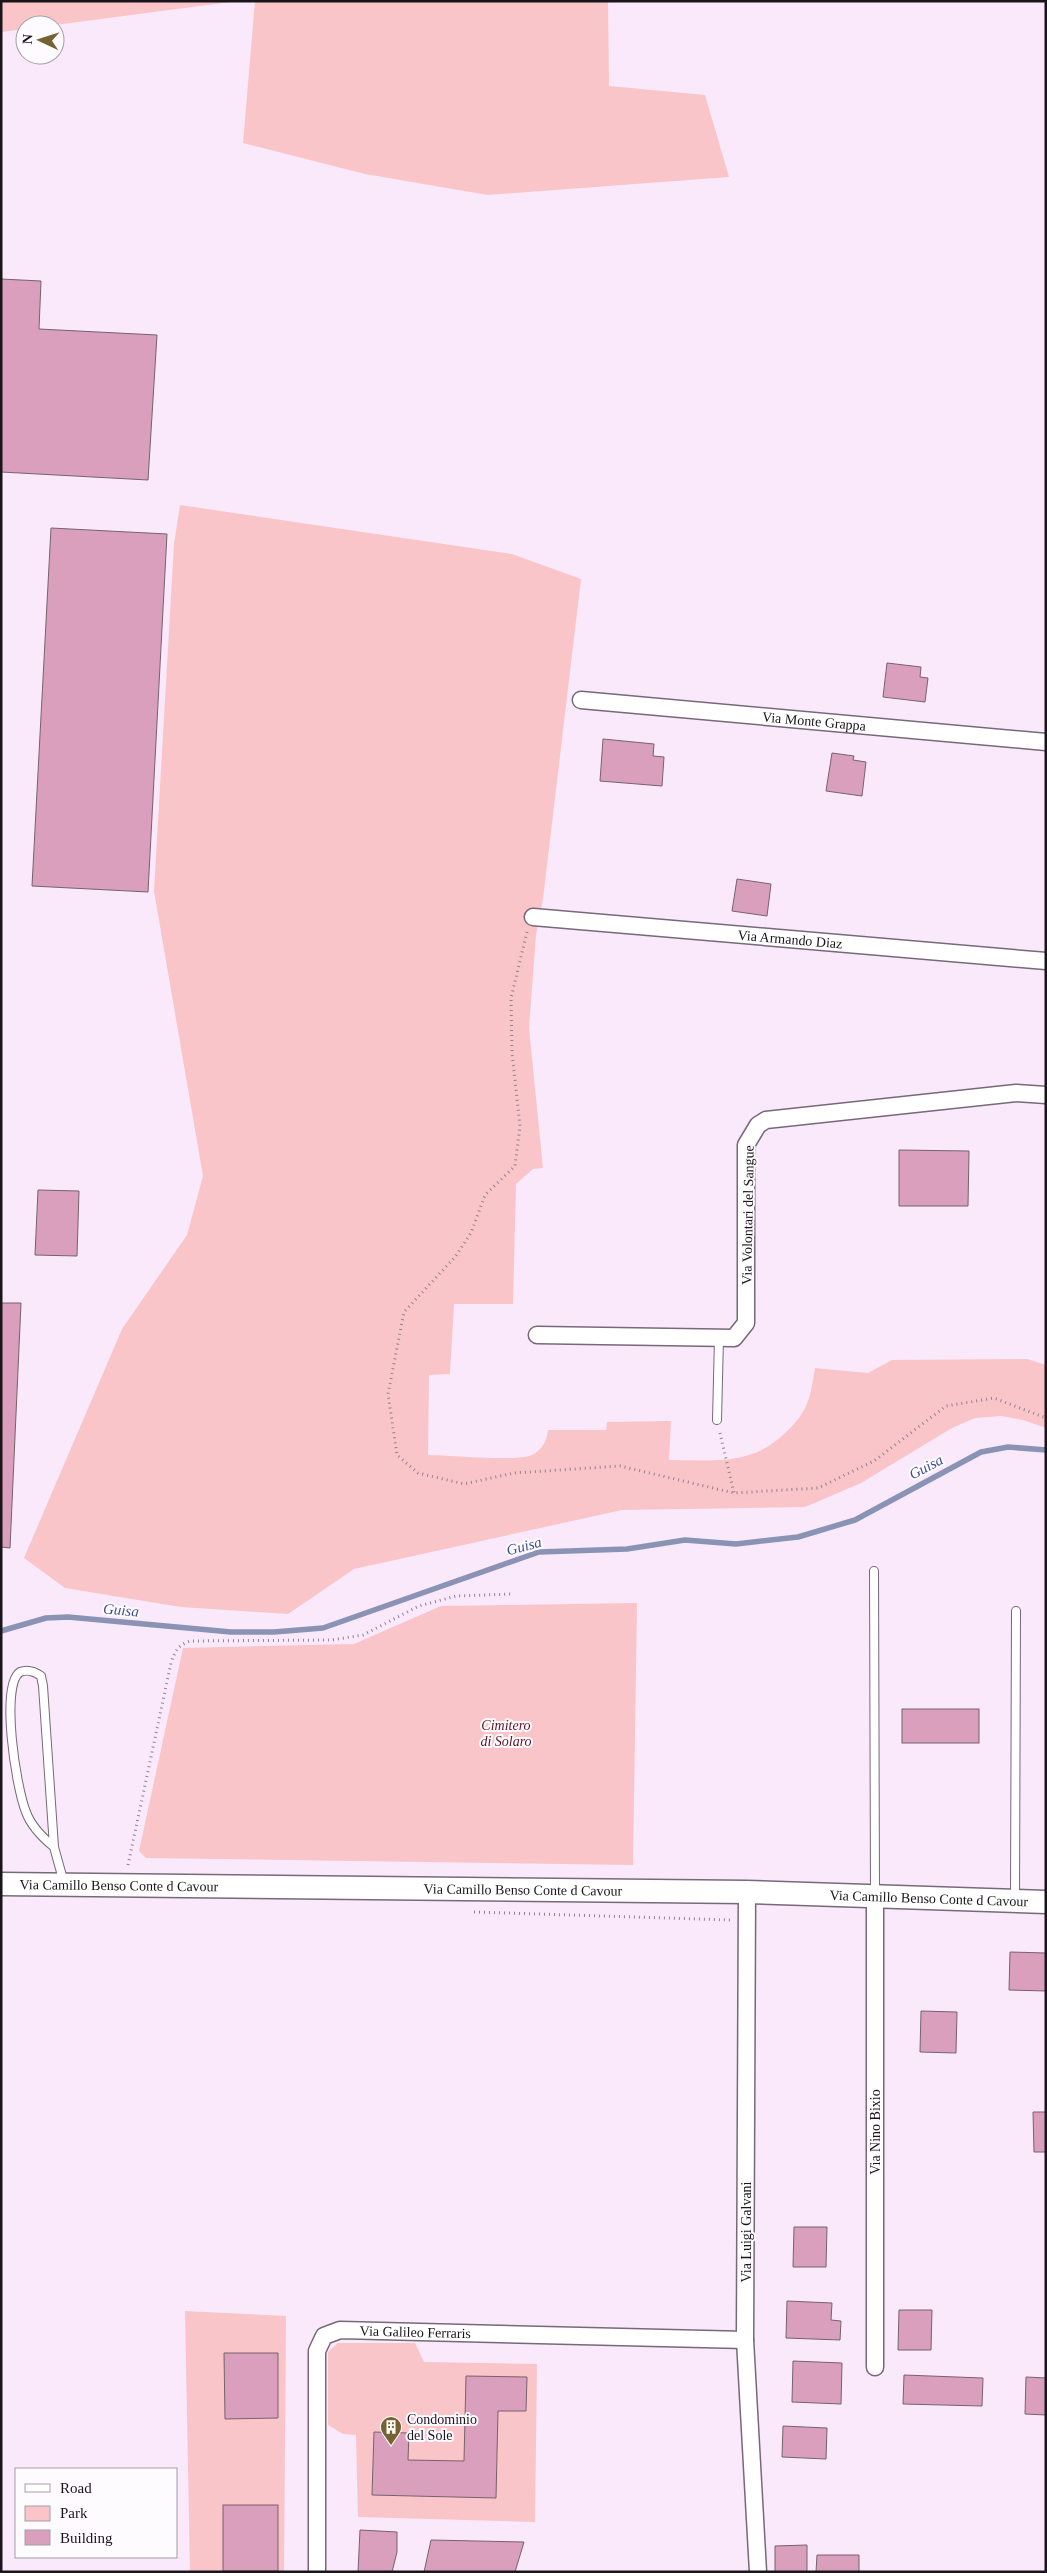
<svg xmlns="http://www.w3.org/2000/svg" width="1047" height="2573" font-family="'Times New Roman',serif">
  <style>
    .green { fill: #f9c5c9 }
    .lines { fill: none; stroke-linecap: round; stroke-linejoin: round }
    .stream { stroke: #8a93b4; stroke-width: 5.5 }
    .building { fill: #da9fbd; stroke: #76626c }
    .lane-casing { stroke: #776979; stroke-width: 10 }
    .street-casing { stroke: #776979; stroke-width: 19 }
    .secondary-casing { stroke: #776979; stroke-width: 25 }
    .path { stroke: #8f8491; stroke-width: 3; stroke-dasharray: 1 4; stroke-linecap: butt }
    .lane { stroke: #fff; stroke-width: 8 }
    .street { stroke: #fff; stroke-width: 16 }
    .secondary { stroke: #fff; stroke-width: 22 }
    .labels { text-anchor: middle; dominant-baseline: central; stroke-width: 4; stroke-linejoin: round; paint-order: stroke }
    .street-label { font-size: 14px; fill: #1a151b; stroke: #fefbff }
    .park-label { font-size: 14px; font-style: italic; fill: #611324; stroke: #fefbff }
    .poi-label { font-size: 14px; fill: #1a151b; stroke: #fefbff; text-anchor: start }
    .water-label { font-size: 15px; font-style: italic; fill: #3e5091; stroke: #fefbff }
  </style>
  <rect width="100%" height="100%" fill="#f9e9fb"/>
  <g class="green">
    <polygon points="1,1 238,1 55,25 25,25 25,29 1,32"/>
    <polygon points="255,1 608,1 609,86 705,95 729,177 488,195 365,174 243,143"/>
    <path d="M180 505 512 554 581 579 543 899 536 935 529 1028 543 1168 533 1169 516 1184 513 1304H454L450 1374 429 1375 428 1455C449 1455 516 1462 532 1455 542 1450 547 1441 548 1430H606L607 1422 671 1421 669 1460C712 1460 752 1466 785 1433 796 1423 804 1413 809 1398 812 1389 813 1378 815 1368L868 1373 892 1360 1027 1359 1046 1365V1428L1023 1420 1001 1416 975 1418 952 1428 861 1483 805 1507 622 1510 354 1569 288 1614 181 1607 65 1588 24 1558 122 1329 187 1235 203 1176 154 891 174 544Z"/>
    <polygon points="637,1603 633,1865 146,1858 139,1851 183,1648 354,1644 441,1606"/>
    <polygon points="185,2311 286,2316 284,2572 190,2572"/>
    <polygon points="338,2343 415,2343 424,2362 537,2364 535,2522 358,2517 356,2435 343,2434 328,2425 328,2352"/>
  </g>
  <g class="lines">
    <polyline class="stream" points="1,1631 46,1618 68,1617 231,1632 274,1632 323,1628 539,1552 627,1549 685,1540 736,1544 798,1537 855,1520 981,1452 1008,1447 1046,1450"/>
  </g>
  <g class="building">
    <polygon points="1,279 41,281 39,329 157,335 148,480 1,472"/>
    <polygon points="51,528 167,534 148,892 32,886"/>
    <polygon points="887,663 921,667 920,677 928,678 925,702 883,697"/>
    <polygon points="603,739 654,744 653,756 664,757 662,786 600,781"/>
    <polygon points="832,753 854,756 853,760 866,762 862,796 826,791"/>
    <polygon points="737,879 771,884 767,916 732,911"/>
    <polygon points="899,1150 969,1151 968,1206 899,1206"/>
    <polygon points="38,1190 79,1191 77,1256 35,1255"/>
    <polygon points="1,1303 21,1303 10,1548 1,1547"/>
    <rect x="902" y="1709" width="77" height="34"/>
    <polygon points="1010,1952 1046,1953 1046,1991 1009,1990"/>
    <polygon points="921,2011 957,2012 956,2053 920,2052"/>
    <polygon points="1033,2112 1046,2112 1046,2152 1034,2152"/>
    <polygon points="794,2227 827,2227 826,2267 793,2267"/>
    <polygon points="787,2301 832,2303 831,2320 841,2321 840,2340 786,2338"/>
    <polygon points="899,2310 932,2310 931,2350 898,2350"/>
    <polygon points="224,2353 278,2353 278,2418 225,2419"/>
    <polygon points="793,2361 842,2363 841,2404 792,2402"/>
    <polygon points="904,2375 983,2378 982,2406 903,2404"/>
    <polygon points="466,2376 527,2377 526,2411 498,2411 496,2498 372,2495 374,2432 409,2433 408,2460 464,2461"/>
    <polygon points="1026,2377 1046,2378 1046,2415 1025,2414"/>
    <polygon points="783,2426 827,2428 826,2459 782,2457"/>
    <rect x="223" y="2505" width="55" height="66"/>
    <polygon points="360,2530 397,2532 397,2552 392,2572 358,2572"/>
    <polygon points="431,2540 524,2542 515,2572 424,2572"/>
    <polygon points="807,2545 807,2572 775,2572 775,2546"/>
    <polygon points="817,2555 859,2555 859,2572 816,2572"/>
  </g>
  <g class="lines">
    <g class="lane-casing">
      <g id="lane">
        <polyline points="717,1420 719,1338"/>
        <polyline points="874,1571 875,1894"/>
        <path d="M54 1847C43 1838 31 1826 26 1812 16 1788 0 1685 20 1672 28 1669 34 1671 41 1676L43 1686 54 1847 64 1883"/>
        <polyline points="1015,1899 1016,1611"/>
      </g>
    </g>
    <g class="street-casing">
      <g id="street">
        <path id="s1" d="M581 700 1046 742"/>
        <path id="s2" d="M533 917 1046 961"/>
        <polyline points="537,1335 734,1338 746,1323 746,1145 758,1125 766,1120 1016,1093 1046,1095"/>
        <polyline points="747,1892 745,2340 758,2572"/>
        <polyline points="875,1896 875,2367"/>
        <path id="s3" d="M317 2572V2351L324 2336 340 2330 745 2340"/>
      </g>
    </g>
    <g class="secondary-casing">
      <g id="secondary">
        <path id="s4" d="M1 1884 747 1892 1046 1902"/>
      </g>
    </g>
    <g class="path">
      <polyline points="527,932 511,998 512,1053 520,1126 515,1166 485,1195 471,1233 455,1257 404,1312 388,1394 397,1455 418,1473 464,1484 514,1473 620,1466 734,1493 818,1488 874,1461 946,1406 994,1398 1046,1418"/>
      <polyline points="720,1433 734,1493"/>
      <path d="M128 1865 171 1663C175 1651 178 1645 190 1641L331 1640 363 1635 419 1606 456 1596 512 1594"/>
      <polyline points="474,1912 730,1920"/>
    </g>
    <use href="#lane" class="lane"/>
    <use href="#street" class="street"/>
    <use href="#secondary" class="secondary"/>
  </g>
  <defs>
    <g id="building-pin" transform="scale(1.125)"><path d="M0 17L-7.5 6A9.5 9.5 0 1 1 7.5 6Z" fill="#746331" stroke="#fefbff"/><path d="M-4-6H4V6H1V3H-1V6H-4ZM-2.5-4.3h1.7v1.8h-1.7ZM.8-4.3h1.7v1.8H.8ZM-2.5-1h1.7V.8h-1.7ZM.8-1h1.7V.8H.8Z" fill="#fff"/></g>
  </defs>
  <g fill-rule="evenodd">
    <use href="#building-pin" x="391" y="2427"/>
  </g>
  <g class="labels">
    <g class="street-label">
      <text stroke="none"><textPath href="#s1" startOffset="234">Via Monte Grappa</textPath></text>
      <text stroke="none"><textPath href="#s2" startOffset="258">Via Armando Diaz</textPath></text>
      <text transform="translate(748 1215) rotate(-89)">Via Volontari del Sangue</text>
      <text stroke="none"><textPath href="#s4" startOffset="118">Via Camillo Benso Conte d Cavour</textPath></text>
      <text stroke="none"><textPath href="#s4" startOffset="522">Via Camillo Benso Conte d Cavour</textPath></text>
      <text stroke="none"><textPath href="#s4" startOffset="928">Via Camillo Benso Conte d Cavour</textPath></text>
      <text transform="translate(875 2132) rotate(-90)">Via Nino Bixio</text>
      <text transform="translate(746 2232) rotate(-90)">Via Luigi Galvani</text>
      <text stroke="none"><textPath href="#s3" startOffset="330">Via Galileo Ferraris</textPath></text>
    </g>
    <g class="park-label">
      <text x="506" y="1725">Cimitero<tspan x="506" dy="16">di Solaro</tspan></text>
    </g>
    <g class="poi-label">
      <text x="407" y="2419">Condominio<tspan x="407" dy="16">del Sole</tspan></text>
    </g>
    <g class="water-label">
      <text transform="translate(926 1467) rotate(-28)">Guisa</text>
      <text transform="translate(524 1546) rotate(-15)">Guisa</text>
      <text transform="translate(121 1610) rotate(5)">Guisa</text>
    </g>
  </g>
  <rect width="1047" height="2573" fill="none" stroke="#1a151b" stroke-width="5"/>
  <rect x="15" y="2468" width="162" height="90" fill="#fefbff" stroke="#a39fa4"/>
  <rect x="25" y="2484" width="25" height="8" fill="#ffffff" stroke="#a39fa4"/>
  <text x="60" y="2493" font-size="15" fill="#1a151b">Road</text>
  <rect x="25" y="2506" width="25" height="15" fill="#f9c5c9" stroke="#a39fa4"/>
  <text x="60" y="2518" font-size="15" fill="#1a151b">Park</text>
  <rect x="25" y="2530" width="25" height="15" fill="#da9fbd" stroke="#a39fa4"/>
  <text x="60" y="2543" font-size="15" fill="#1a151b">Building</text>
  <g transform="translate(40 40) rotate(274)"><circle r="24" fill="#fefbff" stroke="#a39fa4"/>
  <path d="M0-4L9 19L0 12L-9 19Z" fill="#746331"/>
  <text y="-8" font-size="14" font-weight="bold" text-anchor="middle" fill="#1a151b">N</text>
  </g>
</svg>
